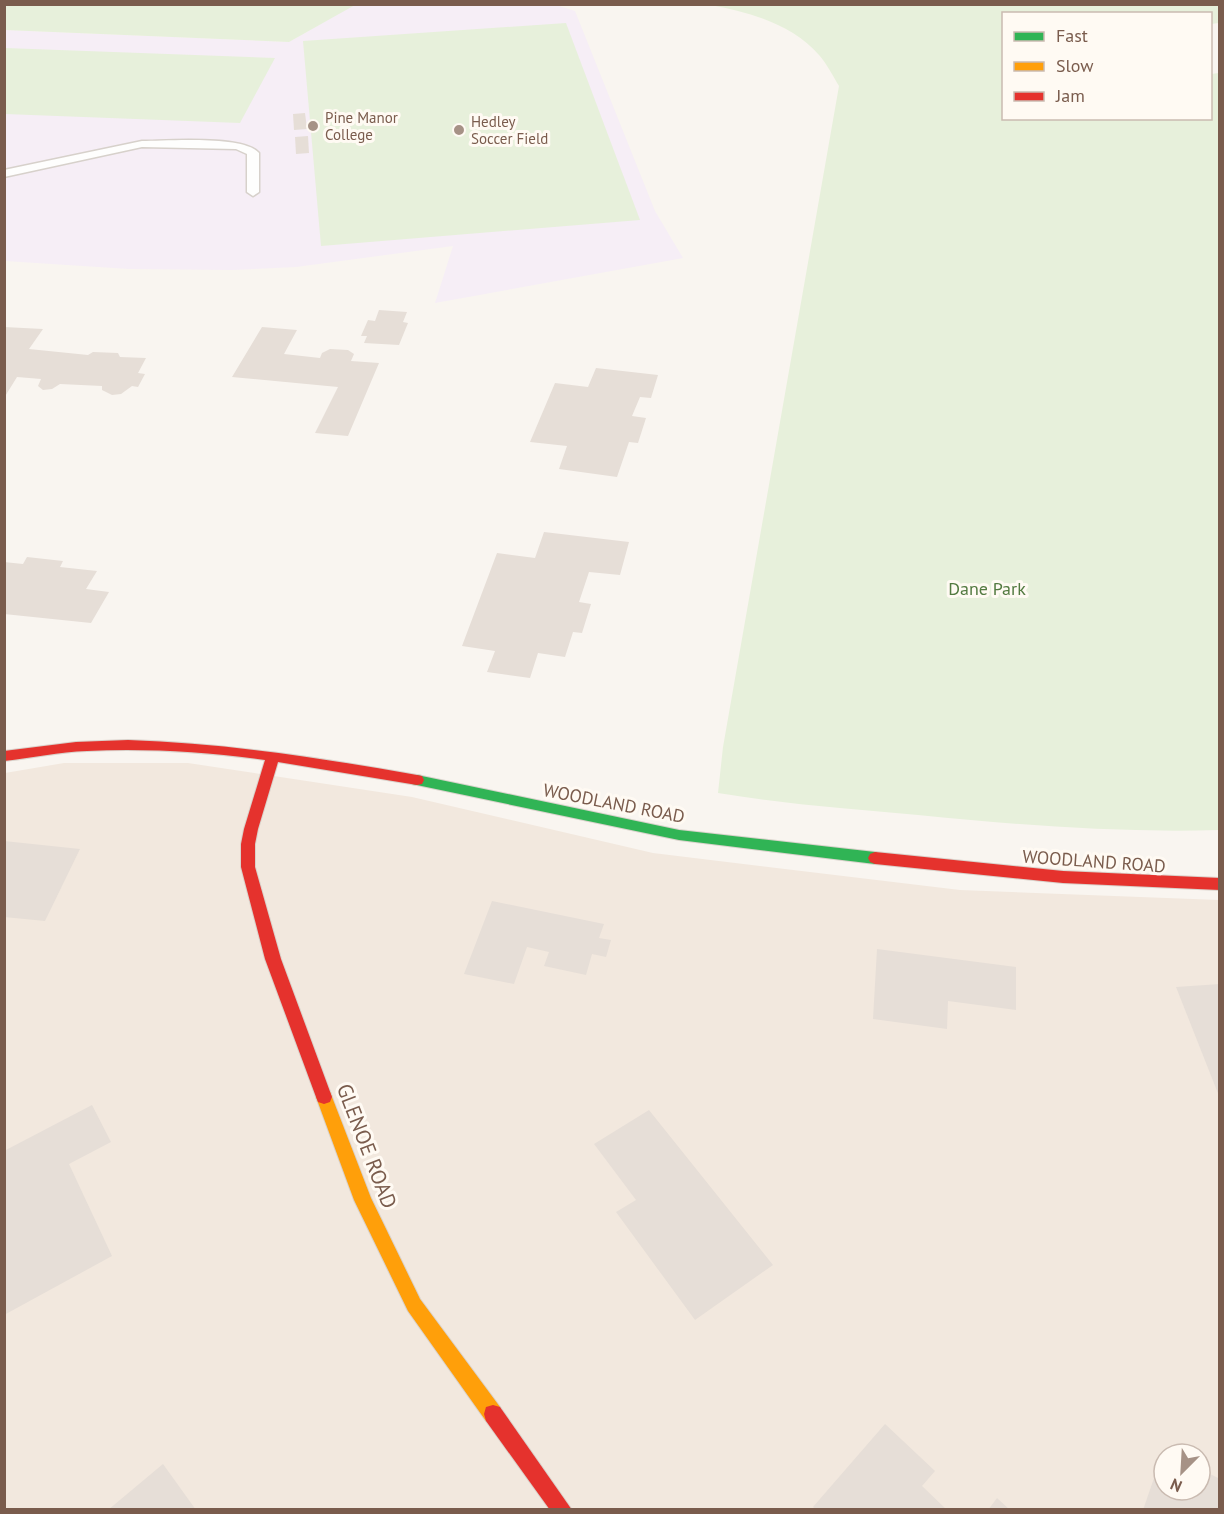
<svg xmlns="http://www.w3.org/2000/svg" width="1224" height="1514" font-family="'PT Sans',sans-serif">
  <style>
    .residential { fill: #f2e8de; fill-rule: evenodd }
    .education { fill: #f6eef6 }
    .green { fill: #e7f0db }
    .building { fill: #e6ded7 }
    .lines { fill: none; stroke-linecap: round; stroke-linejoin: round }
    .lane-casing { stroke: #d7d1cb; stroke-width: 3 }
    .fast-casing { stroke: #d9d2cb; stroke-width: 2 }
    .slow-casing { stroke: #d9d2cb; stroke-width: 2 }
    .jam-casing { stroke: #d9d2cb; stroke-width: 2 }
    .lane { fill: #fefefd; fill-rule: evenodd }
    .fast { fill: #30b455; fill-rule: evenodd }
    .slow { fill: #ff9f0a; fill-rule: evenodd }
    .jam { fill: #e5322d; fill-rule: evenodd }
    .poi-dot { fill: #a69286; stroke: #fffaf3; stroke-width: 2 }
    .labels { text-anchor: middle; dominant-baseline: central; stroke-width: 6; stroke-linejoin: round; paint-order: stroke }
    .far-poi-label { font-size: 15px; fill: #7a5c4d; stroke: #fffaf3; text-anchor: start }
    .park-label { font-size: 18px; fill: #537a41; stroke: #fffaf3 }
    .street-label { font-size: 18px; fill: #7a5c4d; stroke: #fffaf3 }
    .near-street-label { font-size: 21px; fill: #7a5c4d; stroke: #fffaf3 }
  </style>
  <rect width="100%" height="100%" fill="#f9f5f0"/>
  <path class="residential" d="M64 763H188L412 797 653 853 960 890 1219 900V1509L5 1510V773ZM1164 1454H1200V1490H1164Z"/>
  <polygon class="education" points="355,4 553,4 575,11 655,211 683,258 435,303 453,246 296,267 232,270 129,269 5,261 5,30 289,42"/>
  <g class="green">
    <polygon points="5,4 355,4 355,5 289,42 5,30"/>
    <path d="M710 5H1219V23L1211 24 1210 14H1004V118H1210L1211 74 1219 73V830C1119 833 1019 825 918 815 851 809 785 804 718 793L723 747 839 86C833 76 827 64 819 55 792 24 749 12 710 5Z"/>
    <polygon points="566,23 640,220 321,246 303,41"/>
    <polygon points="5,48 275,58 240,123 5,114"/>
  </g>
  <g class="building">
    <polygon points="305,113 307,129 294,130 293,114"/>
    <polygon points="308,136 309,153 296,154 295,137"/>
    <polygon points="379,310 407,312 403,322 408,323 399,345 364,343 367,336 361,336 368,320 375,321"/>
    <polygon points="4,327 43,329 29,349 88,355 93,352 118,353 120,357 146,358 138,373 145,374 138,387 132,386 121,394 112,395 102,390 102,386 60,384 52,389 43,390 38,386 41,379 17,377 4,398"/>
    <polygon points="262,327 297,330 284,354 320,358 322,353 330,349 348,350 354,354 351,361 379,363 348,436 315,433 338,387 232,377"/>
    <polygon points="596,368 658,375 651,398 640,397 632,416 646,418 638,443 629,442 617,477 559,469 567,446 530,442 555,383 588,387"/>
    <polygon points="544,532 629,542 620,575 589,572 579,602 591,604 582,633 573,632 565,657 538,653 530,678 487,672 495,651 462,646 497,553 535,558"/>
    <polygon points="27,557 63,561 60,567 97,571 86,589 109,592 91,623 4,614 4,562 23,564"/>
    <polygon points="4,841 80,849 45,921 4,917"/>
    <polygon points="492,901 604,924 599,938 611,940 606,957 592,954 586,975 544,966 549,952 527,947 514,984 464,974"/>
    <polygon points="877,949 1016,967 1016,1010 948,1001 947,1029 873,1019"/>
    <polygon points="1220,984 1220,1096 1219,1096 1176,987"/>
    <polygon points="92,1105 111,1142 69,1164 112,1256 4,1315 4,1151"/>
    <polygon points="649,1110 773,1265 695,1320 616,1212 636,1200 594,1144"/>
    <polygon points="885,1424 935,1471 922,1486 947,1510 816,1510 813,1507"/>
    <polygon points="1164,1449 1171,1454 1164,1454 1164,1490 1200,1490 1200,1469 1220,1479 1220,1510 1143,1510"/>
    <polygon points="163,1464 196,1510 108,1510"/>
    <polygon points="997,1498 1010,1510 988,1510"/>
  </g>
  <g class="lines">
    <g class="lane-casing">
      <path id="lane" d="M142 141C166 141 244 135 259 153V192L253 196 247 192V154L236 149 142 147 4 177V170Z"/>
    </g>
    <g class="fast-casing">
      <polygon id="fast" points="417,775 679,830 875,852 880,854 882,858 880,862 875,864 679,840 412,784 410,780 412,776"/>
    </g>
    <g class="slow-casing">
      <polygon id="slow" points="324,1090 330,1092 332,1097 371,1198 420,1299 500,1407 502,1414 500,1421 493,1423 486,1421 408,1311 354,1200 316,1097 318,1092"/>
    </g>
    <g class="jam-casing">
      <g id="jam">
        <path d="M128 740C225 743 321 758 417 775L422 776 424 780 422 784 417 785 278 762 258 829 255 844V867L281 959 332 1097 330 1102 324 1104 318 1102 316 1097 265 959 241 867V844L244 829 265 760C206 752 146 748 87 751 59 752 32 758 4 761V751L76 742Z"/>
        <polygon points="875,852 1063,871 1220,878 1220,890 1063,883 875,864 870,862 868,858 870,854"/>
        <polygon points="493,1405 500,1407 572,1510 550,1510 486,1421 484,1414 486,1407"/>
      </g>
    </g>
    <use href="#lane" class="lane"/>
    <use href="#fast" class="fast"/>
    <use href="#slow" class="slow"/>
    <use href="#jam" class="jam"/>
  </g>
  <g class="poi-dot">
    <circle cx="313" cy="126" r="6"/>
    <circle cx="459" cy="130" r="6"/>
  </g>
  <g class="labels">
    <g class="far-poi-label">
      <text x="325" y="117">Pine Manor<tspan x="325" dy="17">College</tspan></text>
      <text x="471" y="121">Hedley<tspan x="471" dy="17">Soccer Field</tspan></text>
    </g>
    <g class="park-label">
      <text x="987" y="588">Dane Park</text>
    </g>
    <g class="street-label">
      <text transform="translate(614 803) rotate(11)">WOODLAND ROAD</text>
      <text transform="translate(1094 861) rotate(4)">WOODLAND ROAD</text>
    </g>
    <g class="near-street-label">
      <text transform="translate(367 1146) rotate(69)">GLENOE ROAD</text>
    </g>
  </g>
  <rect width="1224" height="1514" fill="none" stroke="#7a5c4d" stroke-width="12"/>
  <rect x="1002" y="12" width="210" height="108" fill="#fffaf3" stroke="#cabbb1" stroke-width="1.5"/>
  <rect x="1014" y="32" width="30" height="9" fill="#30b455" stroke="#cabbb1" stroke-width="1.5"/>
  <text x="1056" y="42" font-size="18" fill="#7a5c4d">Fast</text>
  <rect x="1014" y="62" width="30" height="9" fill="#ff9f0a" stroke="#cabbb1" stroke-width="1.5"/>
  <text x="1056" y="72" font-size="18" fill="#7a5c4d">Slow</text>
  <rect x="1014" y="92" width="30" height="9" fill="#e5322d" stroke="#cabbb1" stroke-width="1.5"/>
  <text x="1056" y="102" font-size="18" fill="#7a5c4d">Jam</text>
  <g transform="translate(1182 1472) rotate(204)"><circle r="28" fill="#fffaf3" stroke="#cabbb1" stroke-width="1.5"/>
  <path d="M0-4.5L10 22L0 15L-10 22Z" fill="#a69286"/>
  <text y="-9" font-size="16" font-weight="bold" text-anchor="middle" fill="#7a5c4d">N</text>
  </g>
</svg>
